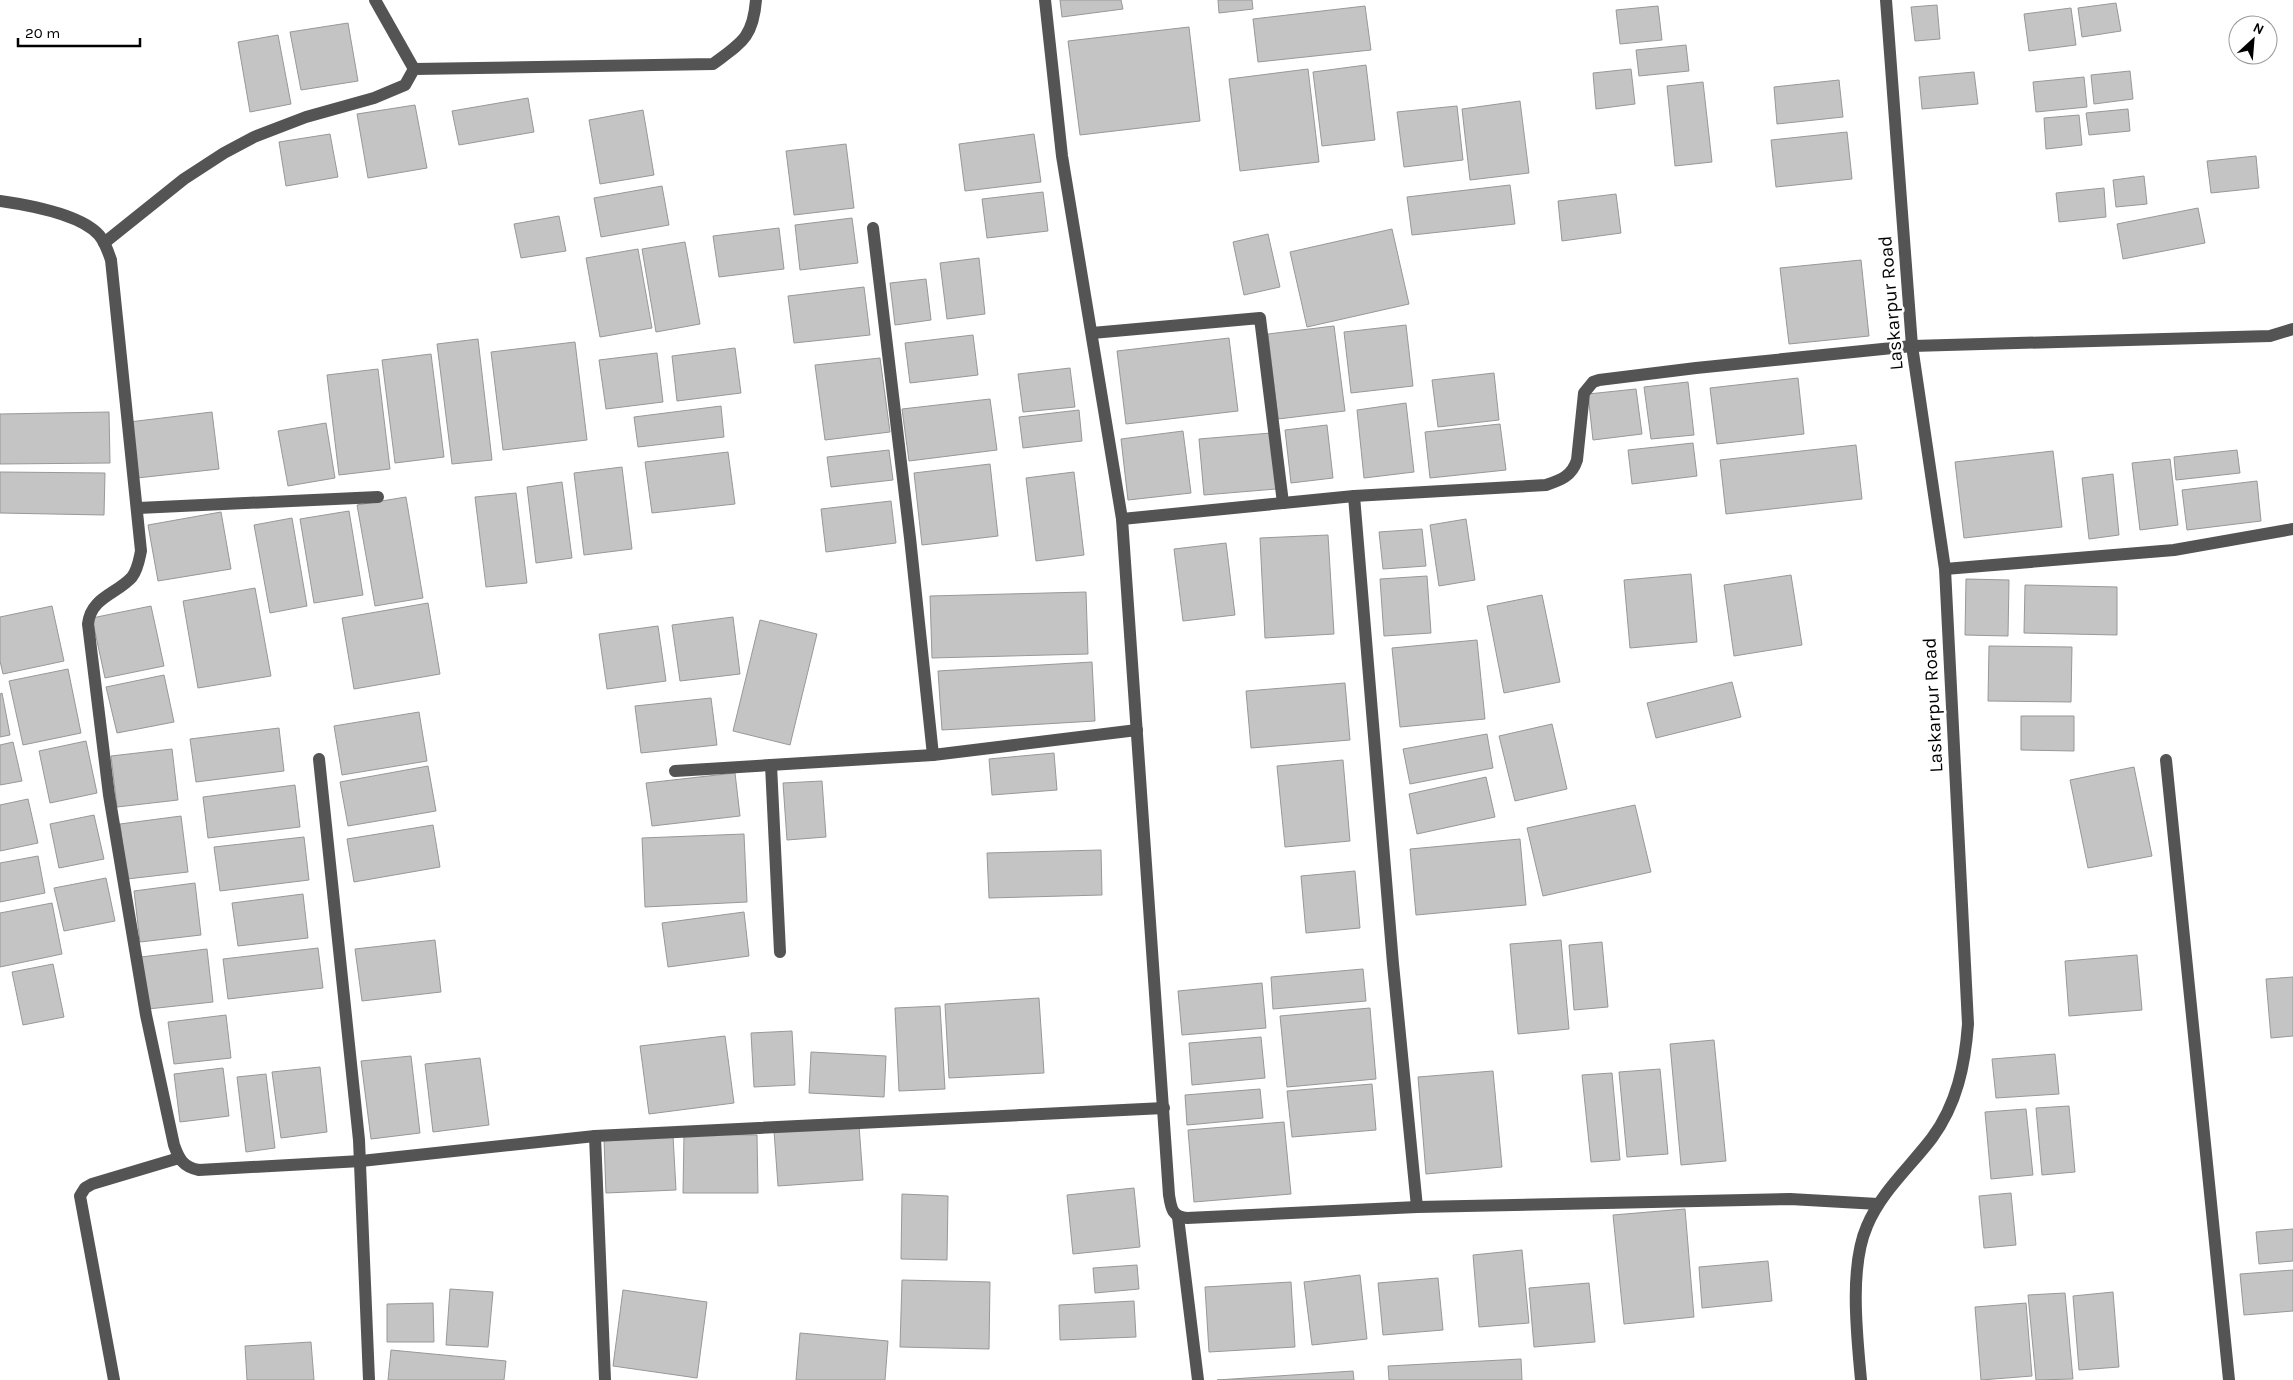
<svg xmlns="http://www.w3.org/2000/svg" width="2293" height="1380" font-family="Karla,sans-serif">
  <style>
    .building { fill: #c4c4c4; stroke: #989898 }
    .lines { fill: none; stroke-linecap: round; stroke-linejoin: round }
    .minor { stroke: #545454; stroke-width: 12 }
    .labels { text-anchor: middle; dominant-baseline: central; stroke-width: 5; stroke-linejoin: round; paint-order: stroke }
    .street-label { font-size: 19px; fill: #000; stroke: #fff }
  </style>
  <rect width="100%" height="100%" fill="#fff"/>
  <g class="building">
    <polygon points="1060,0 1121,0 1123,9 1062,17"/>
    <polygon points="1218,0 1252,0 1253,9 1219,13"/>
    <polygon points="2116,3 2121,31 2082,37 2078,8"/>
    <polygon points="1937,5 1940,39 1915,41 1911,7"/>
    <polygon points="1365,6 1371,50 1258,62 1253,19"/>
    <polygon points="1658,6 1662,40 1620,44 1616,10"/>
    <polygon points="2071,8 2076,45 2029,51 2024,14"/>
    <polygon points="348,23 358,81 301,90 290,32"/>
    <polygon points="1189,27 1200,121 1080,135 1068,41"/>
    <polygon points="278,35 291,104 250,112 238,42"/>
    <polygon points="1686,45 1689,71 1639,76 1636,50"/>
    <polygon points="1366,65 1375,140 1322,146 1313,72"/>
    <polygon points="1308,69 1319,162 1240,171 1229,79"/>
    <polygon points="1631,69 1635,104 1596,109 1593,73"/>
    <polygon points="2130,71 2133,99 2094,104 2091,75"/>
    <polygon points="1974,72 1978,104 1922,109 1919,77"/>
    <polygon points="2084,77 2087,107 2036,112 2033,82"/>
    <polygon points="1839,80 1843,117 1777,124 1774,87"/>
    <polygon points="1703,82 1712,162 1675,166 1667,86"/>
    <polygon points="528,98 534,132 459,145 452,111"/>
    <polygon points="1520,101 1529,173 1470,180 1462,109"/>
    <polygon points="415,105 427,168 368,178 357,114"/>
    <polygon points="1457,106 1463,160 1404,167 1397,112"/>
    <polygon points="2128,109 2130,131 2089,135 2086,113"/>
    <polygon points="643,110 654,175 600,184 589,120"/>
    <polygon points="2079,115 2082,145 2046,149 2044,118"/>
    <polygon points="1847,132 1852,179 1776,187 1771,140"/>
    <polygon points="330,134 338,177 286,186 279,142"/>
    <polygon points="1034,134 1041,182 965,191 959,144"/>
    <polygon points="846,144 854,208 794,215 786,151"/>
    <polygon points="2256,156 2259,188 2211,193 2207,161"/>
    <polygon points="2144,176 2147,204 2116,207 2113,180"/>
    <polygon points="1510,185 1515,224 1412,235 1407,197"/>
    <polygon points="662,186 669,225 601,237 594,198"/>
    <polygon points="2104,188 2106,217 2059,222 2056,193"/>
    <polygon points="1043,192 1048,231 987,238 982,199"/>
    <polygon points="1616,194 1621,233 1562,241 1558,201"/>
    <polygon points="2198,208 2205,243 2123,259 2117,224"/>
    <polygon points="559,216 566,251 521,258 514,224"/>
    <polygon points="852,218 858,263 800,270 795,225"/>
    <polygon points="779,228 784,269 719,277 713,236"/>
    <polygon points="1392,229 1409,304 1307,327 1290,252"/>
    <polygon points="1268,234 1280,287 1244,295 1233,242"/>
    <polygon points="685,242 700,324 656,332 642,249"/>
    <polygon points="638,249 652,328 600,337 586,258"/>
    <polygon points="979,258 985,314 947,319 940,263"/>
    <polygon points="1861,260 1869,336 1789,344 1780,268"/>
    <polygon points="926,279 931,320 895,325 890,283"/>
    <polygon points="864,287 870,335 794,343 788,296"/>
    <polygon points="1406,325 1413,386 1351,393 1344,332"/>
    <polygon points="1334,326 1345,411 1278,419 1268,334"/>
    <polygon points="973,335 978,375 910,383 905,343"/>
    <polygon points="1229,338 1238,411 1126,424 1117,351"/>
    <polygon points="478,339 492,460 452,464 437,344"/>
    <polygon points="575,342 587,440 503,450 491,352"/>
    <polygon points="735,348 741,393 677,401 672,356"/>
    <polygon points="657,353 663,402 606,409 599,360"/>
    <polygon points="431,354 444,457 395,463 382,360"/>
    <polygon points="880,358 890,432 825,440 815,365"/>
    <polygon points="1070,368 1075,407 1023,412 1018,374"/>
    <polygon points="378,369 390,469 339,475 327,375"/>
    <polygon points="1494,373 1499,420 1438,427 1432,380"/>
    <polygon points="1798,378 1804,434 1717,444 1710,388"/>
    <polygon points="1688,382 1694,435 1651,439 1644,387"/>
    <polygon points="1636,389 1642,434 1593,440 1588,394"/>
    <polygon points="990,399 997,450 909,461 902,409"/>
    <polygon points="1406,403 1414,472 1364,478 1357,410"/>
    <polygon points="721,406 724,437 638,447 634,417"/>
    <polygon points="1079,410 1082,441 1023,448 1019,417"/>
    <polygon points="109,412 110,463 0,464 0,414"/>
    <polygon points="212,412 219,469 137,478 129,422"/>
    <polygon points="326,423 335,478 288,486 278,431"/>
    <polygon points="1500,424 1506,470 1430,478 1425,432"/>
    <polygon points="1327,425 1333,478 1291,483 1285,430"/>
    <polygon points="1183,431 1191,493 1128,500 1121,439"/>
    <polygon points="1271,433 1276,489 1204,495 1199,439"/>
    <polygon points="1693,443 1697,476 1632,484 1628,450"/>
    <polygon points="1856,445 1862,499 1726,514 1720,460"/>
    <polygon points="889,450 893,480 831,487 827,457"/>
    <polygon points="2237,450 2240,473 2176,480 2174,457"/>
    <polygon points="2053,451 2062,527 1964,538 1955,462"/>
    <polygon points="728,452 735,504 652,513 645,462"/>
    <polygon points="2170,459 2178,525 2140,530 2132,463"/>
    <polygon points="990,464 998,536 922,545 914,473"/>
    <polygon points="622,467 632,549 584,555 574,473"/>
    <polygon points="0,472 105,473 104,515 0,513"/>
    <polygon points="1074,472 1084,555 1036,561 1026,478"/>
    <polygon points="2113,474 2119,535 2089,539 2082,478"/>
    <polygon points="2257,481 2261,521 2187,530 2182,490"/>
    <polygon points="562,482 572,558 536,563 527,487"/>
    <polygon points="516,493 527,583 486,587 475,497"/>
    <polygon points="406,497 423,598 375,606 357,505"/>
    <polygon points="891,501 896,543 826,552 821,509"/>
    <polygon points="349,511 363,595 314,603 300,519"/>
    <polygon points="221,512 231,569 158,581 148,525"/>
    <polygon points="292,518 307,606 270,613 254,525"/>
    <polygon points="1466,519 1475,580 1439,586 1430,525"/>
    <polygon points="1422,529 1426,566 1383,569 1379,532"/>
    <polygon points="1328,535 1334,634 1265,638 1260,538"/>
    <polygon points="1226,543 1235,615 1183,621 1174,549"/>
    <polygon points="1691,574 1697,642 1630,648 1624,580"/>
    <polygon points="1791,575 1802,645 1734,656 1724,585"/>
    <polygon points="1427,576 1431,633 1384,636 1380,579"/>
    <polygon points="1966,579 2009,580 2008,636 1965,635"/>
    <polygon points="2025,585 2117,587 2117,635 2024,633"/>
    <polygon points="255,588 271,676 198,688 183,601"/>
    <polygon points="1086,592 1088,654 932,658 930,596"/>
    <polygon points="1542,595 1560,682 1504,693 1487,606"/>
    <polygon points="428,603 440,674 354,689 342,618"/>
    <polygon points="52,606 64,661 3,674 0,661 0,617"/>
    <polygon points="151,606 164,666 105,678 92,618"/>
    <polygon points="733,617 740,674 680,681 672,625"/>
    <polygon points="760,620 817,634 790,745 733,731"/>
    <polygon points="658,626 666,681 607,689 599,634"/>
    <polygon points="1477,640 1485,719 1400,727 1392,648"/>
    <polygon points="1989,646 2072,647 2071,702 1988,701"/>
    <polygon points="1092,662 1095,721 942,730 938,671"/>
    <polygon points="68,669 81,733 23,745 9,681"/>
    <polygon points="164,675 174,722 117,733 106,687"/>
    <polygon points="1732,682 1741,717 1656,738 1647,703"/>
    <polygon points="1345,683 1350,740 1251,748 1246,691"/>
    <polygon points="2,693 10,735 0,737 0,694"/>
    <polygon points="711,698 717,745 641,753 635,706"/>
    <polygon points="419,712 427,761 342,775 334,726"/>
    <polygon points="2021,716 2074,716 2074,751 2021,750"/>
    <polygon points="1552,724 1567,789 1515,801 1499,736"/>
    <polygon points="279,728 284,771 196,782 190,739"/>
    <polygon points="1487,734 1493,768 1410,784 1403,749"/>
    <polygon points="86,741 97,793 50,803 39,751"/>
    <polygon points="13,742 22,781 0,785 0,745"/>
    <polygon points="172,749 178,800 117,807 111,756"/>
    <polygon points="1054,753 1057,790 992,795 989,759"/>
    <polygon points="1343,760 1350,841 1285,847 1277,766"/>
    <polygon points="428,766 436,811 348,826 340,782"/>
    <polygon points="2134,767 2152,856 2088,868 2070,780"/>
    <polygon points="735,773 740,816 652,826 646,783"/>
    <polygon points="1486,777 1495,817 1417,834 1409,794"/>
    <polygon points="822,781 826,837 787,840 783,783"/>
    <polygon points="295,785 300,827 208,838 203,797"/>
    <polygon points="28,799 38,843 0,851 0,805"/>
    <polygon points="1635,805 1651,872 1543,896 1527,828"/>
    <polygon points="94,815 104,859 59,868 50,824"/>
    <polygon points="181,816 188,872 127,879 120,824"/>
    <polygon points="433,825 440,867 354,882 347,839"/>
    <polygon points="744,834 747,902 645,907 642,838"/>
    <polygon points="304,837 309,880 220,891 214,847"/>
    <polygon points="1520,839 1526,905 1416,915 1410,849"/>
    <polygon points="1101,850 1102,895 989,898 987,853"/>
    <polygon points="38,856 45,893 0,902 0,863"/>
    <polygon points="1355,871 1360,928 1306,933 1301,876"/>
    <polygon points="106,878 115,921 64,931 54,888"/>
    <polygon points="195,883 201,935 140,942 134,891"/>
    <polygon points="303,894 308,938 238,946 232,903"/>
    <polygon points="52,903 62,954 0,967 0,913"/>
    <polygon points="744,912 749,956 668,967 662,923"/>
    <polygon points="435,940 441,992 362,1001 355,949"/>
    <polygon points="1561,940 1569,1029 1518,1034 1510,944"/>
    <polygon points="1602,942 1608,1007 1574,1010 1569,945"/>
    <polygon points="318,948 323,988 228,999 223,959"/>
    <polygon points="207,949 213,1002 148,1009 141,957"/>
    <polygon points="2137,955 2142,1010 2069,1016 2065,961"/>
    <polygon points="53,964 64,1017 23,1025 12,972"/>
    <polygon points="1363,969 1366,1001 1273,1009 1271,977"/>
    <polygon points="2293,977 2293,1036 2271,1038 2266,979"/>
    <polygon points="1262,983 1266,1028 1182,1035 1178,991"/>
    <polygon points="1039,998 1044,1073 949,1078 945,1004"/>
    <polygon points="940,1006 945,1089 899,1091 895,1008"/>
    <polygon points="1370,1008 1376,1079 1287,1087 1280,1016"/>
    <polygon points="226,1015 231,1058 174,1064 168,1022"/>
    <polygon points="792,1031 795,1085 754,1087 751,1033"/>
    <polygon points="725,1036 734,1103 649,1114 640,1046"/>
    <polygon points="1261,1037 1265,1078 1192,1085 1189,1043"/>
    <polygon points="1714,1040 1726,1161 1681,1165 1670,1044"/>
    <polygon points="811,1052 886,1056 884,1097 809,1093"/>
    <polygon points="2055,1054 2059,1094 1996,1098 1992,1059"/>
    <polygon points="411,1056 420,1133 371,1139 361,1061"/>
    <polygon points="480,1058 489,1125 433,1132 425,1064"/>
    <polygon points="320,1067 327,1132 281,1138 272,1072"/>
    <polygon points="223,1068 229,1116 180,1122 174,1074"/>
    <polygon points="1660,1069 1668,1154 1627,1157 1619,1072"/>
    <polygon points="1493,1071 1502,1167 1426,1174 1418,1077"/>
    <polygon points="1612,1073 1620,1160 1591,1162 1582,1075"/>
    <polygon points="266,1074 275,1148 246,1152 237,1077"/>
    <polygon points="1372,1084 1376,1130 1292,1137 1287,1091"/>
    <polygon points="1260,1089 1263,1118 1187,1125 1185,1095"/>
    <polygon points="2069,1106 2075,1172 2042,1175 2036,1108"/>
    <polygon points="2026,1109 2033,1175 1991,1179 1985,1112"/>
    <polygon points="1284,1122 1291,1194 1194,1202 1188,1130"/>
    <polygon points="859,1125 863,1180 778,1186 774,1131"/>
    <polygon points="684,1134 757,1135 758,1193 683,1193"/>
    <polygon points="673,1136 676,1190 606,1193 604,1139"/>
    <polygon points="1134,1188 1140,1247 1073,1254 1067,1195"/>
    <polygon points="2011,1193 2016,1245 1984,1248 1979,1196"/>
    <polygon points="902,1194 948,1196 947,1260 901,1259"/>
    <polygon points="1685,1209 1694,1317 1624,1324 1613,1215"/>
    <polygon points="2293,1229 2293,1261 2259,1264 2256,1232"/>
    <polygon points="1522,1250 1529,1323 1479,1327 1473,1255"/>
    <polygon points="1768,1261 1772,1301 1702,1308 1699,1267"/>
    <polygon points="1137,1265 1139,1289 1095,1293 1093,1268"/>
    <polygon points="2293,1270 2293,1311 2244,1315 2240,1274"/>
    <polygon points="1360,1275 1367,1339 1312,1345 1304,1282"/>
    <polygon points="1438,1278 1443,1330 1383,1335 1378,1283"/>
    <polygon points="902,1280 990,1282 989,1349 900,1347"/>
    <polygon points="1291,1282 1295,1347 1209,1352 1205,1287"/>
    <polygon points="1589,1283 1595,1342 1534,1347 1529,1288"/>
    <polygon points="450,1289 493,1292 488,1347 446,1345"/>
    <polygon points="623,1290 707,1302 697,1378 613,1366"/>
    <polygon points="2113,1292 2119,1367 2079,1370 2073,1296"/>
    <polygon points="2065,1293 2073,1379 2036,1380 2028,1295"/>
    <polygon points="1134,1301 1136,1337 1060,1340 1059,1305"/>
    <polygon points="433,1303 434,1342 387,1342 387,1304"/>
    <polygon points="2026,1303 2032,1376 1981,1380 1975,1307"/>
    <polygon points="800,1333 888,1341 885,1380 796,1380"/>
    <polygon points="311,1342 314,1380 247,1380 245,1346"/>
    <polygon points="391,1350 506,1361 504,1380 388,1380"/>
    <polygon points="1521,1359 1522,1380 1389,1380 1388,1366"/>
    <polygon points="1353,1371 1354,1380 1217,1380"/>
  </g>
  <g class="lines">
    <g class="minor">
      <polyline points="375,0 414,69"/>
      <path d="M1045 0 1062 156 1122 519 1169 1195C1171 1208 1172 1217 1187 1218L1417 1207 1790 1199 1878 1204"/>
      <path d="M0 201C28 205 80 214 99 235 105 242 108 251 111 260L141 551C139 560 138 569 132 577 117 594 91 597 88 624L109 795 146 1015 174 1145C179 1159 183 1167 199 1170L361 1161 595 1136 1164 1108"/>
      <polyline points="873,228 910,538 933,755"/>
      <path d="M104 243 184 179 224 153 254 137 306 117 374 98 405 85 414 69 713 64C741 43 753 38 756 0"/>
      <polyline points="1092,333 1260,318 1283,503"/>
      <polyline points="1354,496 1393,964 1417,1207"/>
      <polyline points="138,508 378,497"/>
      <path d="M1122 519 1354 496 1546 485C1561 480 1572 476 1577 460L1584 393 1593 382 1599 380 1696 368 1912 346 2270 336 2293 329"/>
      <polyline points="1945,569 2174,550 2293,529"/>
      <polyline points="319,759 359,1140 369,1380"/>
      <polyline points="2166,760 2229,1380"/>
      <polyline points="771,765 780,952"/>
      <polyline points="675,771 933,755 1137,730"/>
      <polyline points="595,1136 605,1380"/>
      <polyline points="1178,1217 1198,1380"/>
      <polyline points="114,1380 80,1196 85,1188 92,1184 179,1158"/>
      <path d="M1861 1380C1857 1336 1849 1267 1867 1226 1881 1192 1910 1167 1932 1138 1957 1104 1965 1065 1968 1024L1945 569 1912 346 1886 0"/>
    </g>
  </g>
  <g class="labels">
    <g class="street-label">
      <text transform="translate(1891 303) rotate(-95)">Laskarpur Road</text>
      <text transform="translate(1933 705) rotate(-93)">Laskarpur Road</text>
    </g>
  </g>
  <g transform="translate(2253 40) rotate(26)"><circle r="24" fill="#ffffff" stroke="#999999"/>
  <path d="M0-4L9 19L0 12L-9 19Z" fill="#000000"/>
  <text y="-8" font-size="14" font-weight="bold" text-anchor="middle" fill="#000000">N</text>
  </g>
  <path d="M18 38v8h122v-8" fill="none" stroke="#000000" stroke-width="2.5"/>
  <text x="25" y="38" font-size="15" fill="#000000" stroke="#ffffff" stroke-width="4" paint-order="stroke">20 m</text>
</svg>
